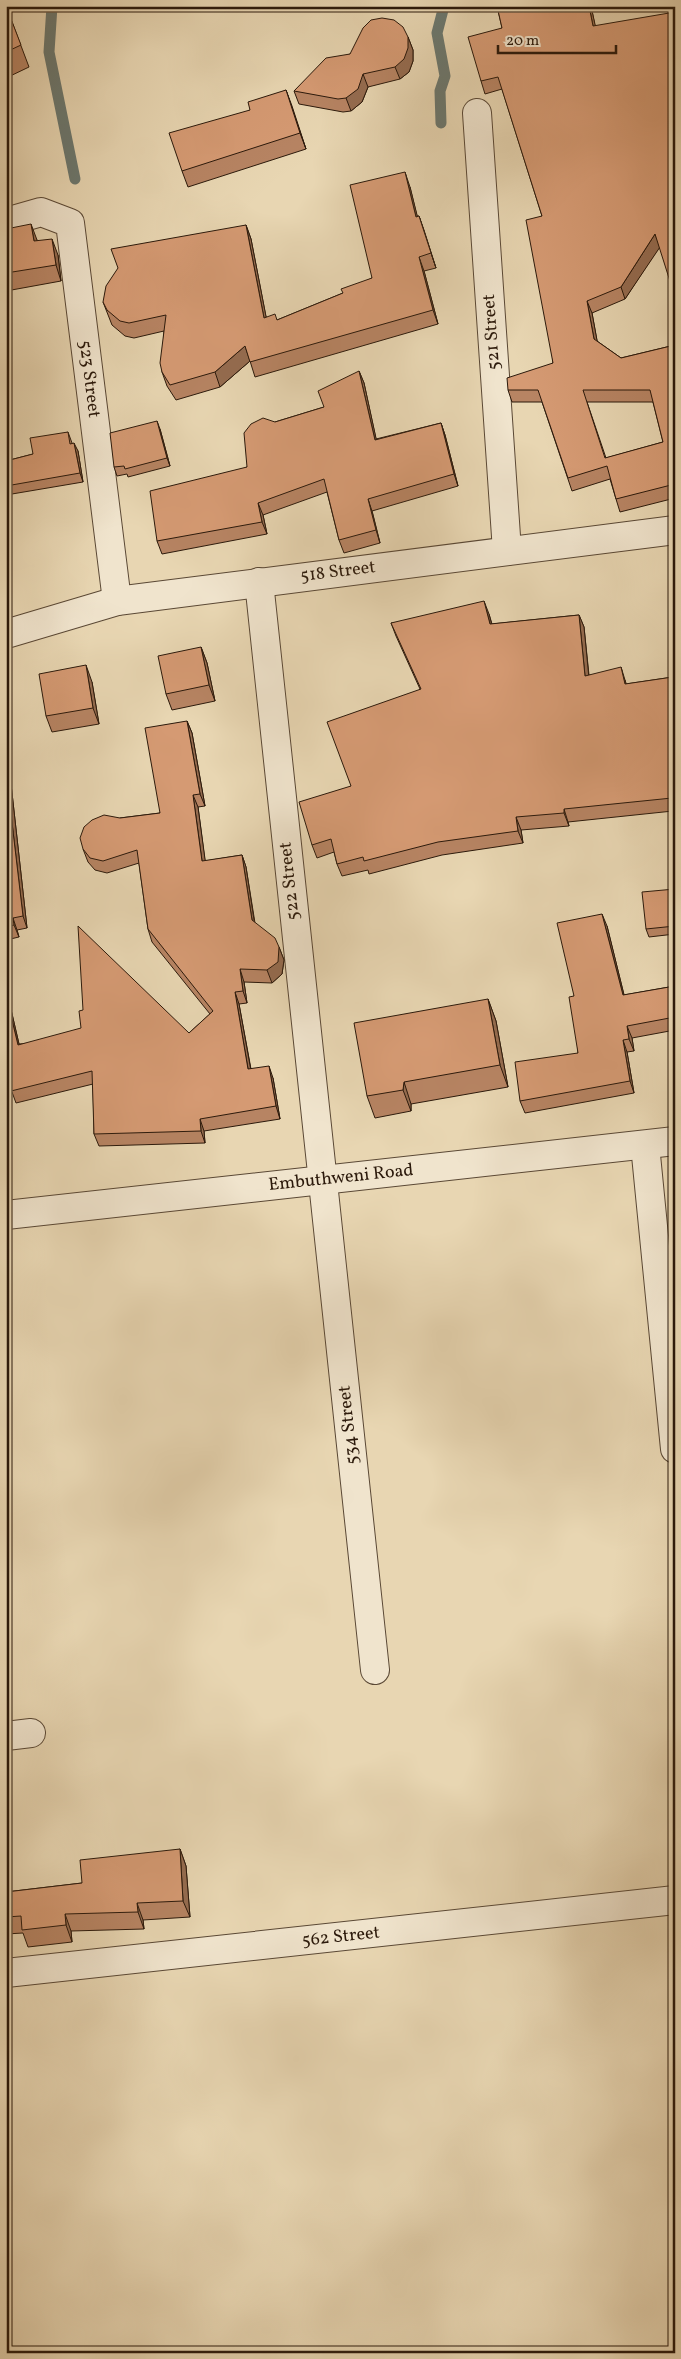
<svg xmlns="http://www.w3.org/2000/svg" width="681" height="2359" font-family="Vollkorn,serif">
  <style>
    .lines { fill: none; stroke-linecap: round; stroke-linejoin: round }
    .stream { stroke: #6c786f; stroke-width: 11 }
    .minor-casing { stroke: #5a4835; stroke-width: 30 }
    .minor { stroke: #f0e4cd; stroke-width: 28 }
    .wall { fill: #b78463; stroke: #2b190b; fill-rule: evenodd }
    .shaded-wall { fill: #956c50; stroke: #2b190b }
    .building { fill: #d59a73; stroke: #2b190b; fill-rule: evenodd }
    .labels { text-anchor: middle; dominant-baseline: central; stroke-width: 4.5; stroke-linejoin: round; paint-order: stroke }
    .street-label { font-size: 18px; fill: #2b190b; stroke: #f0e4cd }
  </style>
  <rect width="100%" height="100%" fill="#e8d6b2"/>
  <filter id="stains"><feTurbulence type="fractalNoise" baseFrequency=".004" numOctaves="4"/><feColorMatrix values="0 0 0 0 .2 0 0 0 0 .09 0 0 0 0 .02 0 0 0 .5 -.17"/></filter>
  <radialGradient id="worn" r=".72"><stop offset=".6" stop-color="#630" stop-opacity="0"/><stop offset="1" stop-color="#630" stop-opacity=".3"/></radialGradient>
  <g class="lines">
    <g class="stream">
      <polyline points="52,6 49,52 75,179"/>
      <polyline points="441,123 440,91 445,76 437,33 444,6"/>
    </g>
    <g class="minor-casing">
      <g id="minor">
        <polyline points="477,113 507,551"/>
        <polyline points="6,222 41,212 70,223 117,601"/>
        <polyline points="259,582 375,1670"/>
        <polyline points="6,634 117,601 675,530"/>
        <polyline points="645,1145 675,1449"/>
        <polyline points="6,1215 675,1141"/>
        <polyline points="6,1736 31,1733"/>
        <polyline points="6,1973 675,1900"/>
      </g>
    </g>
    <use href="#minor" class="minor"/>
  </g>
  <g class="wall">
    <polygon points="6,6 29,67 6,78"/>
    <path d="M497 6H591L595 26 659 247 625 299 592 313 597 341 621 358 675 345V498L620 512 616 499 610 479 572 491 542 402H512L508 390 553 363 542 216 502 89 485 94 481 81 502 28ZM587 402H653L663 442 606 458Z"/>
    <polygon points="408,37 413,50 413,61 409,72 400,79 368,87 362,102 351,111 343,112 299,104 294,91 350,54"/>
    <polygon points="286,90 306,149 188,187 182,171 250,110"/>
    <polygon points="410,187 417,216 419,216 436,268 424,271 438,324 255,377 250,361 220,387 176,400 167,386 162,372 164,331 134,338 125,336 112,325 103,302 246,225 251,239 266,317 277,320 343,293 372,278"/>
    <polygon points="6,229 37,240 58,255 61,281 6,291"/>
    <polygon points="359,371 364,383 376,439 441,423 445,435 458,486 372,511 380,543 344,553 339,540 327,492 263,515 267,534 162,554 157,541 247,467 275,422 324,407"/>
    <polygon points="160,429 170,466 128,477 127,474 117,476 114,467"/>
    <polygon points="68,432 72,443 78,451 83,482 6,495 6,461 33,454"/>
    <polygon points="489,614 492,624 579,615 584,627 589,675 625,680 626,684 673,677 675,681 675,830 673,811 568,822 569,826 521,830 523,843 442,855 369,874 368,870 342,876 337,864 334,852 317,858 312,845 351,786 420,689 396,636 391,623"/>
    <polygon points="201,647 207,663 215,701 172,710 166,694"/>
    <polygon points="92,682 99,724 52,732 46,716"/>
    <polygon points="187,721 192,733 205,806 198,807 205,861 242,855 246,867 255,923 279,947 284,960 282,974 272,983 244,982 247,1003 239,1004 251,1069 273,1078 280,1119 204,1131 205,1143 99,1146 94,1134 93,1084 16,1103 12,1092 6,1093 6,988 19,1044 189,1033 210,1014 152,942 148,929 139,863 107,873 95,870 88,862 83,849 120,818 160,813"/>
    <polygon points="6,772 11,784 27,928 17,930 19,937 6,940"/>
    <polygon points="675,889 675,934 649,937 646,929"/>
    <polygon points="607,926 624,995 675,986 675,1030 632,1038 634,1051 627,1052 634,1093 525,1113 520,1101 578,1053 574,996"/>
    <polygon points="488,999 496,1021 508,1087 411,1104 411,1111 375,1118 367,1096"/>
    <polygon points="180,1849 186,1866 190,1917 143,1920 144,1929 71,1931 72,1942 28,1947 23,1933 6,1934 6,1892 82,1883"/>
  </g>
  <g class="shaded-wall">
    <polygon points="589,6 591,6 598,38 593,26"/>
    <polygon points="408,37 413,50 413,61 409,72 400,79 395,67"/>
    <polygon points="363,74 368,87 362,102 351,111 346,98"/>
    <polygon points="286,90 292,106 306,149 300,133"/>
    <polygon points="405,172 410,187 421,231 416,217"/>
    <polygon points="419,216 424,230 436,268 431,253"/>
    <polygon points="31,224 37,240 40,257 34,241"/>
    <polygon points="246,225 251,239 269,332 264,318"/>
    <polygon points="655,234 660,247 625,299 621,287"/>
    <polygon points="52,239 58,255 61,281 56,265"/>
    <polygon points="419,257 424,271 438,324 433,310"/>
    <polygon points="587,301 592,313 599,351 594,339"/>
    <polygon points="245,346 250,361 220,387 215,372"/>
    <polygon points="359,371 364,383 379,452 375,440"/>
    <polygon points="157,421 160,429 170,466 167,458"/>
    <polygon points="441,423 445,435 458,486 454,474"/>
    <polygon points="74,443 78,451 83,482 80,473"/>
    <polygon points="368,499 372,511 380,543 376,530"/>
    <polygon points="258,503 263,515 267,534 262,522"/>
    <polygon points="484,601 489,614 495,637 490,624"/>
    <polygon points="579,615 584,627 590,689 585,676"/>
    <polygon points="201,647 207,663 215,701 209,685"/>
    <polygon points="86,665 92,682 99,724 93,708"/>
    <polygon points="621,667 625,680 630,697 625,684"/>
    <polygon points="187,721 192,733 205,806 200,794"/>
    <polygon points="6,772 11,784 27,928 23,916"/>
    <polygon points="193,795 198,807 207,874 202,861"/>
    <polygon points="564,809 568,822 569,826 564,813"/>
    <polygon points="516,817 521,830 523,843 518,831"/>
    <polygon points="242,855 246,867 256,933 252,920"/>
    <polygon points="602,914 607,926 627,1007 623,995"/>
    <polygon points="13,918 17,930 19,937 14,925"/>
    <polygon points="279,947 284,960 282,974 272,983 267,970"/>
    <polygon points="240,969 244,982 247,1003 243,991"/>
    <polygon points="6,988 22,1057 18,1045 6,995"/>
    <polygon points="235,992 239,1004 253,1082 248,1069"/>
    <polygon points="488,999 496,1021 508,1087 500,1065"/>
    <polygon points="627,1026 632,1038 634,1051 629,1039"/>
    <polygon points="623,1040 627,1052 634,1093 630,1081"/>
    <polygon points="269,1066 273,1078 280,1119 276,1106"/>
    <polygon points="404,1082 411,1104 411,1111 403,1090"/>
    <polygon points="200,1119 204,1131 205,1143 201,1131"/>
    <polygon points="180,1849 186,1866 190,1917 183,1901"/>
    <polygon points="137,1903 143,1920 144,1929 138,1912"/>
    <polygon points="65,1914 71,1931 72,1942 66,1925"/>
  </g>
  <g class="building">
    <polygon points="6,6 21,45 6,52"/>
    <path d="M497 6H589L593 26 675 12V297L655 234 621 287 587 301 594 339 621 358 675 345V484L616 499 607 466 568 478 538 390H508L507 378 553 363 526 220 542 216 498 77 481 81 468 37 502 28ZM583 390H650L663 442 605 458Z"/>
    <polygon points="382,18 394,20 403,27 408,37 408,48 404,59 395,67 363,74 358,89 346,98 338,99 294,91 326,58 350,54 363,28 371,20"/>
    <polygon points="286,90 300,133 182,171 169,133 250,110 248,102"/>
    <polygon points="405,172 416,217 419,216 431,253 419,257 433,310 250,362 245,346 215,372 170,385 162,372 160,363 166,315 129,323 120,321 107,310 103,302 106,286 118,268 111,249 246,225 264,318 275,314 277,320 343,293 341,289 372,278 350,185"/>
    <polygon points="31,224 34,241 52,239 56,265 6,273 6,229"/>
    <polygon points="359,371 375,440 441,423 454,474 368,499 376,530 339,540 324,479 258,503 262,522 157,541 150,491 247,467 244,433 251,424 263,418 275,422 324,407 318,391"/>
    <polygon points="157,421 167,458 125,469 124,466 114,467 110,433"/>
    <polygon points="68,432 70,444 74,443 80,473 6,486 6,461 33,454 30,438"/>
    <polygon points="484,601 490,624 579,615 585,676 621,667 625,684 673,677 675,686 675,830 672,798 564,809 564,813 516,817 518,831 438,842 364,861 363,857 337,864 331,839 312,845 299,802 351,786 327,722 421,689 391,623"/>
    <polygon points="201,647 209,685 166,694 158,656"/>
    <polygon points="86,665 93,708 46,716 39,674"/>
    <polygon points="187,721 200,794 193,795 202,861 242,855 252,920 275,938 279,947 278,962 267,970 240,969 243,991 235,992 248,1069 269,1066 276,1106 200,1119 201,1131 94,1134 92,1071 11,1091 9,1080 6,1080 6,995 18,1045 81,1028 79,1011 83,1010 78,926 189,1033 213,1011 148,929 137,850 103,861 90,858 83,849 80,838 84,827 92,820 104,815 120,818 160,813 145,728"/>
    <polygon points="6,772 23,916 13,918 14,925 6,927"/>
    <polygon points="675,889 675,926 646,929 642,892"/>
    <polygon points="602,914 623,995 675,986 675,1017 627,1026 629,1039 623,1040 630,1081 520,1101 515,1062 578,1053 569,997 574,996 557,923"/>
    <polygon points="488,999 500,1065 404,1082 403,1090 367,1096 354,1023"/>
    <polygon points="180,1849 183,1901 137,1903 138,1912 65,1914 66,1925 22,1930 21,1916 6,1917 6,1892 82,1883 80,1860"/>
  </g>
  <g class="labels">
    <g class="street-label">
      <text transform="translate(492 332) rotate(-94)">521 Street</text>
      <text transform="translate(89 379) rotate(83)">523 Street</text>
      <text transform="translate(338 572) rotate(-7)">518 Street</text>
      <text transform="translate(290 881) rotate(-96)">522 Street</text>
      <text transform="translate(341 1178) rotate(-6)">Embuthweni Road</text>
      <text transform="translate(349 1425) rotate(-96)">534 Street</text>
      <text transform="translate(341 1937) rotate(-6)">562 Street</text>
    </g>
  </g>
  <rect width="681" height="2359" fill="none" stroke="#e8d6b2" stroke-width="25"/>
  <rect x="8" y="8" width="666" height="2344" fill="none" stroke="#2b190b" stroke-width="2.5"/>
  <rect x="12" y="12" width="656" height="2334" fill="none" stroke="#2b190b"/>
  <path d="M498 45v8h118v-8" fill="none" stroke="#2b190b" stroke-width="2.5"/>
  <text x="506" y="45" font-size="15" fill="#2b190b" stroke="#f0e4cd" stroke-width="4" paint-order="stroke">20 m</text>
  <rect width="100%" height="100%" filter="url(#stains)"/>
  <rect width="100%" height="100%" fill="url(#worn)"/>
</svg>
